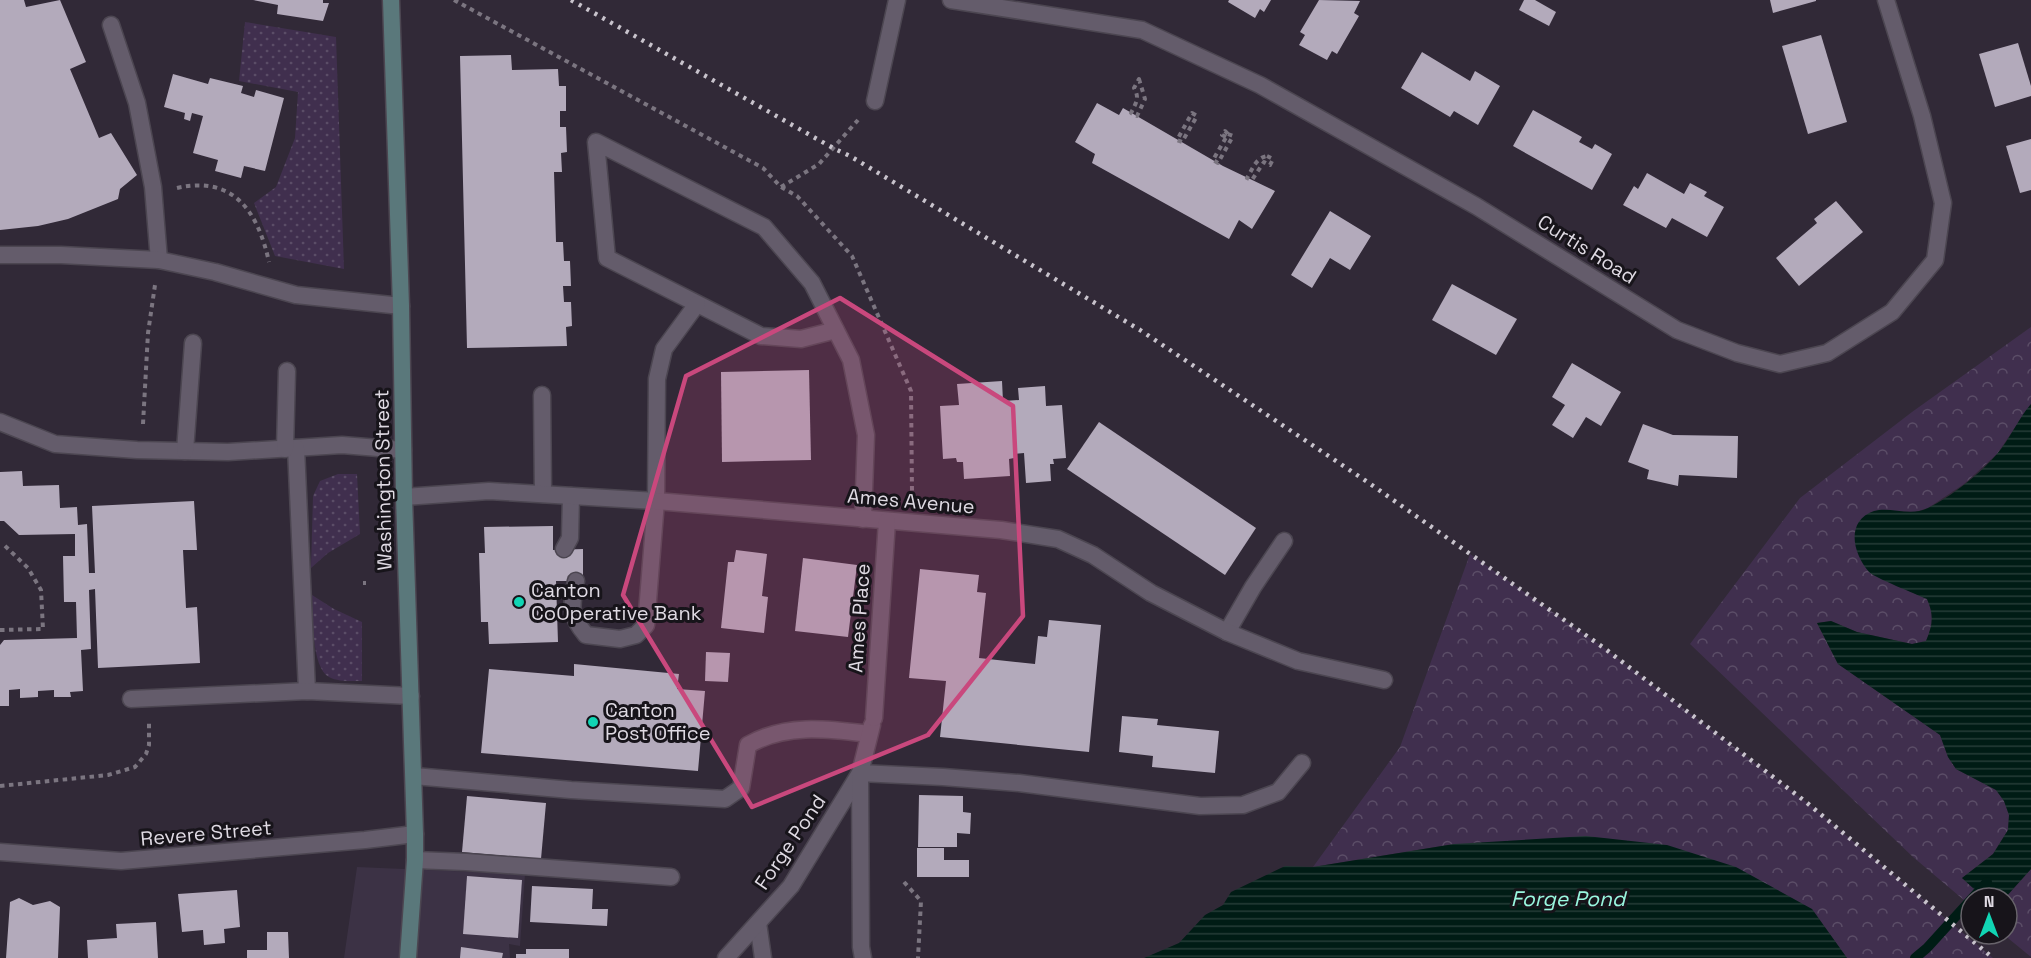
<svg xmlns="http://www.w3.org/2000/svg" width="2031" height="958" font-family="'Space Grotesk',sans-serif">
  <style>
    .built { fill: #3c3245 }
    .green { fill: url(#green-dots) }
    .forest { fill: url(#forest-crowns) }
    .water { fill: url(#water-rules) }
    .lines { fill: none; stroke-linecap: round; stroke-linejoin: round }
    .stream { stroke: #001c15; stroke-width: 10 }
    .building { fill: #b3aabb }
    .service-casing { stroke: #4c4651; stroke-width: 19 }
    .minor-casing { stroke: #4c4651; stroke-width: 19 }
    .tertiary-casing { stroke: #4c4651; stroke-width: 19 }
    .secondary-casing { stroke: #4c4651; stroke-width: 19 }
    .path { stroke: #7b7580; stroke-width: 4; stroke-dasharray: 4.5 4.5; stroke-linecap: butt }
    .service { stroke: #645c6b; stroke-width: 16 }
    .minor { stroke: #645c6b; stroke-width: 16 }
    .tertiary { stroke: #645c6b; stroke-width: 16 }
    .secondary { stroke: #5a787b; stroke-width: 16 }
    .rail { stroke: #c8c3cc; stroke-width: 4.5; stroke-dasharray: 3 6; stroke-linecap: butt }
    .marked { fill: #c9487d; fill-opacity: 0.2; stroke: #c9487d; stroke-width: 4.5; stroke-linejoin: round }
    .poi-dot { fill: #11d5b4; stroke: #17141a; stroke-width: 2 }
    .labels { text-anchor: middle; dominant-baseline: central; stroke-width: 6; stroke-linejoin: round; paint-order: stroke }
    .street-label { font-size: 20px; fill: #dfdae3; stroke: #17141a }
    .poi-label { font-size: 20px; fill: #dfdae3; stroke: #17141a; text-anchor: start }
    .water-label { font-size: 21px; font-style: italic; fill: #99f7df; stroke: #17141a }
  </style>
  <defs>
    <pattern id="green-dots" width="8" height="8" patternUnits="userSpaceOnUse" patternTransform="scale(1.5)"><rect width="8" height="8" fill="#402f4e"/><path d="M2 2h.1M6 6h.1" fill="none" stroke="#5b4d67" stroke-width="1.8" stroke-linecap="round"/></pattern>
    <pattern id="forest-crowns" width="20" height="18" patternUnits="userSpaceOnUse" patternTransform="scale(1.5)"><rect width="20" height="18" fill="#402f4e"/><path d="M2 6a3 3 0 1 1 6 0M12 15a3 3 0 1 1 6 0" fill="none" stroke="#5b4d67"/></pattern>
    <pattern id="water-rules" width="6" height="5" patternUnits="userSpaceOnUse" patternTransform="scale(1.5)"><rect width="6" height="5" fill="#001c15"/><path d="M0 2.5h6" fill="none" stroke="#253c37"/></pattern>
  </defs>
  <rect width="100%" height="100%" fill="#312937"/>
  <polygon class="built" points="357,867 525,874 520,946 509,944 510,958 344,958"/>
  <g class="green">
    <polygon points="245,22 336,37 344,269 275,256 254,203 276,187 295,138 298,92 239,81"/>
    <polygon points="338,474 357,474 360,534 328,553 311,568 313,496 320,481"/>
    <path d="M312 595 334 609 362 622V681C352 681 338 682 329 677 311 667 313 614 312 595Z"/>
  </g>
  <g class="forest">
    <path d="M2031 327V404L1997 454 1964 484 1928 508 1915 512 1875 511 1870 573 1927 599C1934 615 1933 625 1926 641L1912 644 1857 632 1831 621 1817 623 1838 664 1940 735 1948 757 1956 769 1996 790 2004 801 2009 815 2008 830 1993 854 1962 878 1984 898H1971V906L1913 857 1690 644 1800 498 1912 412Z"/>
    <polygon points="1470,554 1604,648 1806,802 1993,958 1847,958 1812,909 1454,844 1313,867 1400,747"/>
    <polygon points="2031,869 2031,957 2003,934 2007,934 2007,898 2005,898"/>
  </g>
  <g class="water">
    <path d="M2031 404V869L2005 898H1984L1962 878 1993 854 2008 830 2009 815 2004 801 1996 790 1956 769 1948 757 1940 735 1838 664 1817 623 1831 621 1857 632 1912 644 1926 641C1933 625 1934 615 1927 599 1916 594 1875 578 1869 572 1853 554 1845 521 1874 511 1890 506 1910 517 1928 508 1951 497 1981 473 1997 454 2010 439 2018 419 2031 404Z"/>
    <polygon points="1586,836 1667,845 1736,867 1812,909 1847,958 1144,958 1179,943 1205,915 1223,905 1231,892 1285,866 1313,867 1454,844"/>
  </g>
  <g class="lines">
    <polyline class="stream" points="1915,958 1927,948 1987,882"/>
  </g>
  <g class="building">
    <polygon points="0,0 24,0 26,7 60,0 86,62 70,69 99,138 111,133 137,175 120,189 118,199 68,219 38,226 0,230"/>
    <polygon points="253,0 323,0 323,3 329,3 323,21 277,14 278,5"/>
    <polygon points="1229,0 1271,0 1264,12 1260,9 1255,18 1228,2"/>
    <polygon points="1319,0 1360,1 1354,13 1359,16 1337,54 1332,51 1327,60 1299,45 1305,35 1300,32"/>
    <polygon points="1524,0 1535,0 1556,12 1549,26 1519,10"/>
    <polygon points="1770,0 1816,0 1816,1 1773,13"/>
    <polygon points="1821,35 1847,122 1808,134 1782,46"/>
    <polygon points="2018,43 2031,86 2031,96 1995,107 1979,54"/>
    <polygon points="1422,52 1470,81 1475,71 1500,86 1478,125 1454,111 1450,117 1401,88"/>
    <polygon points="511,55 512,70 558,69 559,86 566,86 566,111 560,111 560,127 566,127 567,152 561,153 562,172 554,172 556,242 563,242 564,261 570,261 571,286 563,286 564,302 571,302 572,326 566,327 567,346 467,348 460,56"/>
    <polygon points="173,74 208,84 210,78 243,86 241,93 254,97 256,90 284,98 265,171 244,166 241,178 215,171 218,160 193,153 203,116 192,113 190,121 184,119 185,113 164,107"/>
    <polygon points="1097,103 1119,115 1123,108 1223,166 1275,191 1252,229 1239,220 1229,239 1092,163 1095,154 1075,142"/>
    <polygon points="1533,110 1582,137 1579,142 1592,149 1595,144 1612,154 1592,190 1513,146"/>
    <polygon points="2031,139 2031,190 2020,193 2006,146"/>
    <polygon points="1647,173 1684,194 1690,183 1707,192 1704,196 1724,207 1707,237 1672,218 1666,228 1623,205 1634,186 1638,189"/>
    <polygon points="1836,201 1863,232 1799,286 1776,258 1817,223 1814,219"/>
    <polygon points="1330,211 1371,236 1350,270 1330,258 1312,288 1291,275"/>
    <polygon points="1452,284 1517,319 1496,355 1432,320"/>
    <polygon points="1572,363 1621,392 1601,426 1586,417 1573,438 1552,425 1565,405 1552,397"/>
    <polygon points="809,370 811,460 722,462 721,372"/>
    <polygon points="1002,381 1003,401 1019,400 1018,388 1045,386 1046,406 1062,405 1066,458 1053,459 1054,464 1050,464 1051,481 1026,483 1024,453 1014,454 1014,458 1009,459 1010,476 964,479 963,462 957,462 956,458 943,459 940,406 959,405 957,384"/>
    <polygon points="1099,422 1256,528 1225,575 1067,469"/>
    <polygon points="1643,424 1673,435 1738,436 1737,478 1679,475 1678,486 1647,479 1649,470 1628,462"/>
    <polygon points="22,471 23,486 59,485 60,508 77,507 78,525 87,524 89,573 95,573 92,506 194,501 197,550 183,550 186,608 197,607 200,663 98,668 95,589 89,590 91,649 81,650 83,691 70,692 71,697 54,697 54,690 38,691 38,697 20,698 20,689 9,690 9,706 0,706 0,645 4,640 77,638 76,602 64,602 63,556 75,556 75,534 19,535 4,521 0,521 0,472"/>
    <polygon points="553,526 553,550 583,549 583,581 556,581 558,642 489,644 488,622 481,622 479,553 485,553 484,527"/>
    <polygon points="736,550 767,554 762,596 768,597 764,633 721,628 728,562 734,562"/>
    <polygon points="803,558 857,565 848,637 795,631"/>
    <polygon points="920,569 979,575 977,592 986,593 979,658 1035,664 1038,636 1047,637 1049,620 1101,625 1089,752 940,737 946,681 909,678"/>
    <polygon points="706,652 730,653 728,682 705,681"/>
    <polygon points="574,664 679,674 677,689 705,691 698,771 481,753 489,669 574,676"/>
    <polygon points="1122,716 1158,719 1157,725 1219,731 1215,773 1152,767 1153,756 1119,752"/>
    <polygon points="919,795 963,796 963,812 971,813 970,834 957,833 957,847 918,847"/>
    <polygon points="467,796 546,803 541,859 462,852"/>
    <polygon points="917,848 944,848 944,860 969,860 969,877 917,877"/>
    <polygon points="467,876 522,880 518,938 463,934"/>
    <polygon points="532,886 593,889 592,909 608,909 607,926 530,922"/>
    <polygon points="237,890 240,927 224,929 225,943 204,945 203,930 182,932 178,894"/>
    <polygon points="19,898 33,905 50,901 60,907 58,958 6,958 10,902"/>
    <polygon points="156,922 158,958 88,958 87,940 117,938 116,924"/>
    <polygon points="267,932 288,932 289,958 247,958 247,950 267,950"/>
    <polygon points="461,947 503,953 502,958 460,958"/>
    <polygon points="526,949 569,949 569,958 516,958 516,954 526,954"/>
  </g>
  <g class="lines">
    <g class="service-casing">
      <g id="service">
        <polyline points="111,25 137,103 153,187 159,260"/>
        <polyline points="0,255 61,255 159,260 215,272 296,295 401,306"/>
        <polyline points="836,330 801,339 761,336 607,258 596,142 764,227 812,283 851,360 866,435 863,519"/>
        <polyline points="542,395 543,494"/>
        <polyline points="0,422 55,444 137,450 228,452 342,445 403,450"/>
        <polyline points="296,448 307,691"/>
        <polyline points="285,449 287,371"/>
        <polyline points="185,451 193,343"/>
        <polyline points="564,549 570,538 571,496"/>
        <path d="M576 581C571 606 569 615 586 635L620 639 636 635 646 625 656 501 657 379 664 349 697 304"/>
        <polyline points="1227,632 1253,587 1284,541"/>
        <polyline points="131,699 307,691 411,696"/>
        <path d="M414 776 571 790 725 799 741 788 748 745C786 723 828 729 869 734"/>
        <polyline points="415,860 466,862 671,877"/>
        <polyline points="758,923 763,958"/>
        <polyline points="726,958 791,886 860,773 872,725"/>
        <polyline points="863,958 861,947 860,773 943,777 1019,783 1200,806 1243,805 1278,792 1302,763"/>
      </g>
    </g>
    <g class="minor-casing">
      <g id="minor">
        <polyline points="951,0 1142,30 1260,85 1476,206 1677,330 1737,353 1780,364 1827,353 1892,312 1935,260 1943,203 1922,116 1886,0"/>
        <polyline points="875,101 897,0"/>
        <polyline points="404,497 489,491 656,501 1001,530 1058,539 1093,555 1151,593 1227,632 1298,661 1384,680"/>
        <polyline points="874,718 887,521"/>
      </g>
    </g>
    <g class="tertiary-casing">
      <polyline id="tertiary" points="0,852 121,861 365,840 415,834"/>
    </g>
    <g class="secondary-casing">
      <polyline id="secondary" points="391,0 401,306 404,497 415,834 415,860 408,958"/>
    </g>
    <g class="path">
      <polyline points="454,0 763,168 781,187 797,196 852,256 911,391 912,492"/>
      <path d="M1139 79 1145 99 1137 116 1131 113C1136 103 1140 98 1134 88Z"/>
      <polygon points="1192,113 1197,116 1182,142 1177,140"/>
      <polygon points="1228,134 1233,136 1218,163 1213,160"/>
      <polyline points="1226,137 1222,135 1225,131 1228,134"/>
      <path d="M1267 156 1273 159 1270 165 1264 162 1252 180 1247 178C1253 168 1256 158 1267 156Z"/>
      <polyline points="781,187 819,164 858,120"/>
      <path d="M177 188C234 175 258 212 269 262"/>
      <polyline points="143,424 148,333 155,285"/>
      <polyline points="363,583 366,583"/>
      <polyline points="0,630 43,629 41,590 28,568 3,544"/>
      <polyline points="0,786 108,775 135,767 146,754 149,745 149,723"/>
      <polyline points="904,882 921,901 918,958"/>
    </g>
    <use href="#service" class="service"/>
    <use href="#minor" class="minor"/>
    <use href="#tertiary" class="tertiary"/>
    <use href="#secondary" class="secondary"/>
    <polyline class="rail" points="571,0 833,148 850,156 1140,330 1369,483 1604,648 1806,802 1993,958"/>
  </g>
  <path class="marked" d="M840 298 1013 406 1023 616 928 735 752 807 623 595 686 376Z"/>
  <g class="poi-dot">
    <circle cx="519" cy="602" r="6"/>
    <circle cx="593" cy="722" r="6"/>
  </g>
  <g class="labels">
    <g class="street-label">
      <text transform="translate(1587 249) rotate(32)">Curtis Road</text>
      <text transform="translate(383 480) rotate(-91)">Washington Street</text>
      <text transform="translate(911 501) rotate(5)">Ames Avenue</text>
      <text transform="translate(859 618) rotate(-86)">Ames Place</text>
      <text transform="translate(206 833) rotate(-5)">Revere Street</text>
      <text transform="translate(790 842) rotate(-56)">Forge Pond</text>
    </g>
    <g class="poi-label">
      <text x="531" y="590">Canton<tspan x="531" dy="23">CoOperative Bank</tspan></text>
      <text x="605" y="710">Canton<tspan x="605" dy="23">Post Office</tspan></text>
    </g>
    <g class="water-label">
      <text x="1568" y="898">Forge Pond</text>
    </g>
  </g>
  <g transform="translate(1989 916)"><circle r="28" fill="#17141a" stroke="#67636a" stroke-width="1.5"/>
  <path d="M0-4.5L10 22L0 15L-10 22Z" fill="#11d5b4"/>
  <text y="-9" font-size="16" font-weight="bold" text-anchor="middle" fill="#dfdae3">N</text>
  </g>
</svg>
